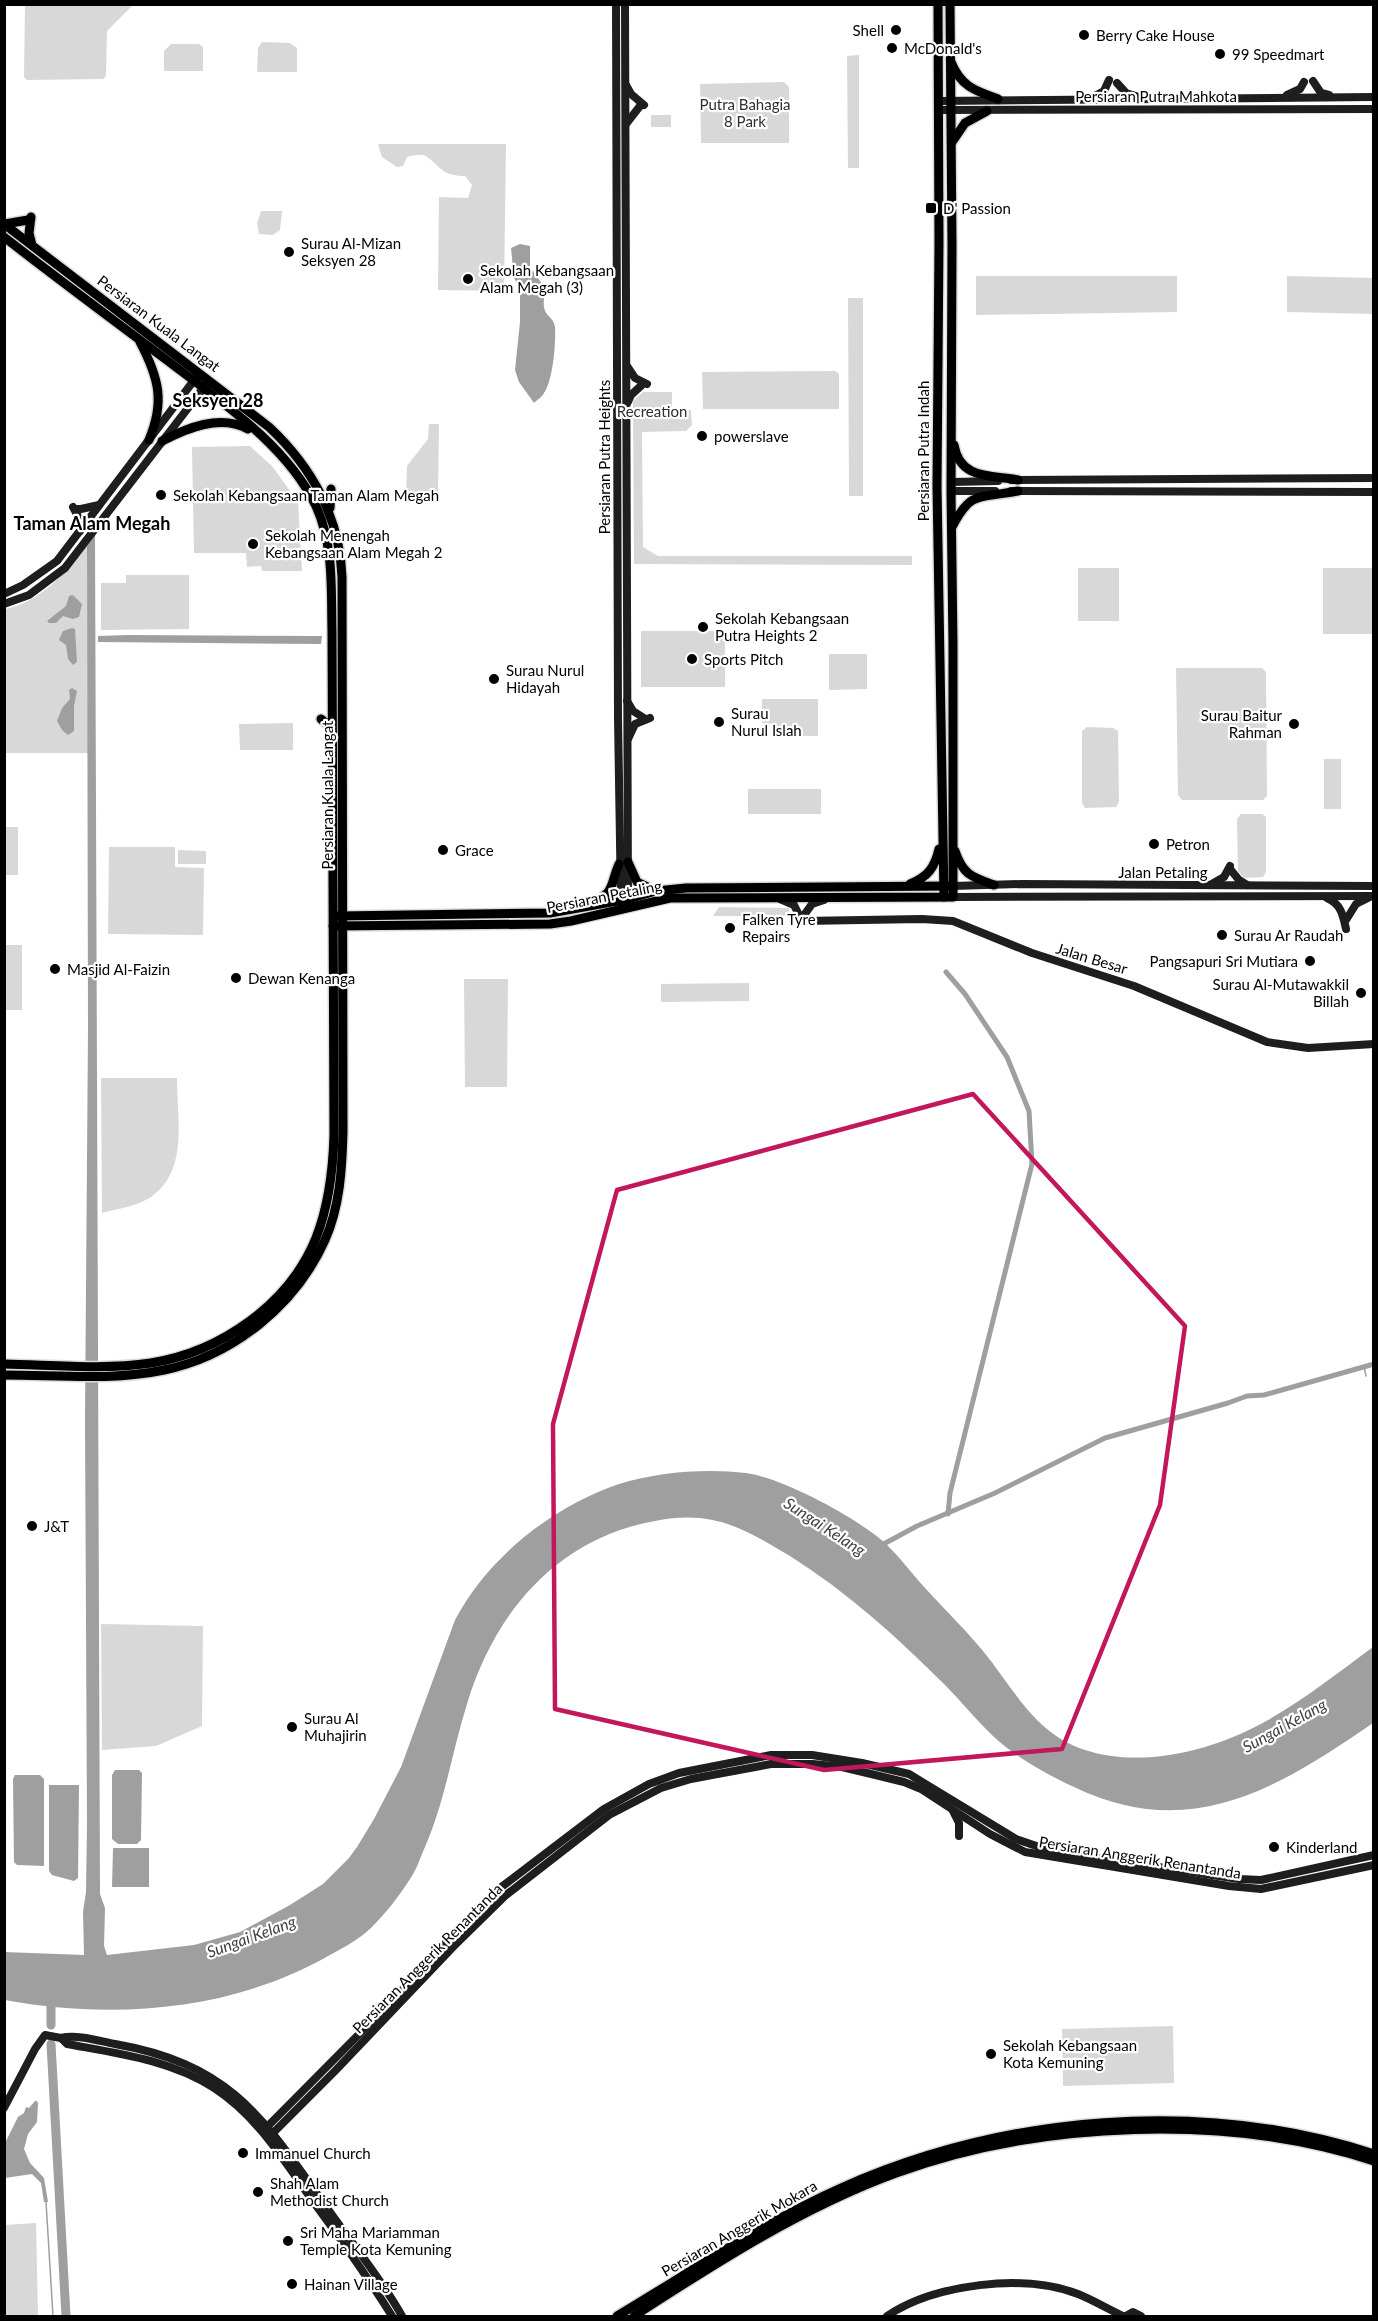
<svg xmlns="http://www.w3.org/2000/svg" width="1378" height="2321" font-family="Lato,sans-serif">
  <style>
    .green { fill: #d8d8d8 }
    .water { fill: #9f9f9f }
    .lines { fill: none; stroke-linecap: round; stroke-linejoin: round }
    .stream { stroke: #9f9f9f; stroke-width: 1.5 }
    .canal { stroke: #9f9f9f; stroke-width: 5 }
    .river { stroke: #9f9f9f; stroke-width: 9 }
    .primary-casing { stroke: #dbdbdb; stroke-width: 12 }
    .secondary { stroke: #1e1e1e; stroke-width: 8 }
    .primary { stroke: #000; stroke-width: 9 }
    .marked { fill: none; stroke: #c2185b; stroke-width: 4.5; stroke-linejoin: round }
    .poi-dot { fill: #000; stroke: #fff; stroke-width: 2 }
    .labels { text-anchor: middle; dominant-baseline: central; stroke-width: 4.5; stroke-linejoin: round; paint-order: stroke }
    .poi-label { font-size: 15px; fill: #000; stroke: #fff; text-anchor: start }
    .street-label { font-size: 15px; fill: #000; stroke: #fff }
    .park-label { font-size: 15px; fill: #2f2f2f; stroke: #fff }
    .water-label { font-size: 16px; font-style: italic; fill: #404040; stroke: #fff }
    .quarter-label { font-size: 18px; font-weight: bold; fill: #000; stroke: #fff }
  </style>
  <rect width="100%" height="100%" fill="#fff"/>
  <g class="green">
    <polygon points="25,5 133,5 107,31 106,76 103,79 27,80 24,77"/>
    <polygon points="262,42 290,43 297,48 297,72 257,72 258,48"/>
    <polygon points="171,44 199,44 203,47 203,71 164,71 164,51"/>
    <polygon points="859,55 859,168 848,168 847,56"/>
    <polygon points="784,82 789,87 789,143 701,143 700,84"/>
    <rect x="651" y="115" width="20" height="12"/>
    <path d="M378 144H506L504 291 438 290 439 197 468 198 472 185 465 176C456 176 448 175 441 169 427 158 428 151 407 157L403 166 397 167 382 157Z"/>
    <polygon points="261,211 282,211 280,230 273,235 259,234 257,223"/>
    <polygon points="976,276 1177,276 1177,312 976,315"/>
    <polygon points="1287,276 1373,278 1373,314 1287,312"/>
    <polygon points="848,298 863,298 863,496 849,496"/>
    <polygon points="835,371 839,374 839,409 703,409 702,372"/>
    <polygon points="643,392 672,392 672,410 691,410 692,425 686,431 642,432 643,547 658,556 912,556 912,565 634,564 633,401"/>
    <polygon points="429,424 439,424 438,494 406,495 407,466 428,439"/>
    <polygon points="250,446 272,466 298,502 302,571 262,571 261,566 247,567 246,553 194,553 192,447"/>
    <path d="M87 546 88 753H5V609C41 602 65 573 87 546Z"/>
    <rect x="1078" y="568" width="41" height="53"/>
    <rect x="1323" y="568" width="50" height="66"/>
    <polygon points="126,575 189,575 189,629 101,630 101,583 126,583"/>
    <rect x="641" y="631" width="84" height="56"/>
    <polygon points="829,654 867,654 867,689 829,690"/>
    <polygon points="1176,668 1262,668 1266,672 1267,796 1263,800 1182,800 1178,795"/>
    <polygon points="762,699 818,699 818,736 774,736 774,724 762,723"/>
    <polygon points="293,723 293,750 240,750 239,724"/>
    <polygon points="1087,727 1113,728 1118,731 1119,802 1116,807 1085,808 1082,803 1082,731"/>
    <rect x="1324" y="759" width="17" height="50"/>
    <rect x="748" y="789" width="73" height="25"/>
    <polygon points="1241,814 1262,814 1266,817 1266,872 1263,877 1244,878 1238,871 1237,819"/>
    <rect x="5" y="827" width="13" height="48"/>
    <polygon points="109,847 175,847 175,867 204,868 203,935 108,934"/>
    <polygon points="178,850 206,851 206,864 178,864"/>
    <polygon points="719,907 789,908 789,916 713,916"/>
    <rect x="5" y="945" width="17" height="65"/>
    <polygon points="464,979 508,979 507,1087 465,1087"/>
    <polygon points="749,983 749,1001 661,1002 661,984"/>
    <path d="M101 1078H177C177 1118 189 1171 151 1197 138 1206 117 1209 102 1213Z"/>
    <polygon points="101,1624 203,1626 202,1726 156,1746 102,1750"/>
    <polygon points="1173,2026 1174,2083 1063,2086 1062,2029"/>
    <polygon points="36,2223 38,2316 5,2316 5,2225"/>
  </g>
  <g class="water">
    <path d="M520 244 530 246V267L545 288C545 294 543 301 544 307 545 316 554 318 555 327 556 343 553 380 544 393 542 397 537 400 534 403L519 382 515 370 520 322V288L514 278 511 248Z"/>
    <path d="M95 535 100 1894 105 1908 104 1946 107 1955 194 1945 240 1932 290 1905 323 1884 349 1858 357 1847 374 1819 401 1767 455 1620C488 1557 552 1507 619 1484 656 1472 707 1468 746 1473 783 1478 857 1518 885 1543 900 1557 912 1574 926 1589 945 1610 965 1629 983 1651 1014 1689 1035 1734 1085 1750 1143 1769 1216 1750 1268 1720 1305 1699 1339 1672 1373 1647V1723C1277 1789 1190 1843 1074 1787 1046 1774 1015 1757 993 1736 976 1720 961 1701 945 1685 897 1637 847 1592 790 1556 740 1526 710 1509 650 1522 555 1541 494 1614 467 1704 452 1752 445 1801 425 1847 420 1858 417 1869 410 1879 400 1895 386 1913 372 1927 360 1939 343 1948 328 1956 232 2011 112 2020 5 2000L4 1952 84 1955 83 1912 86 1892 87 1824 85 1420 88 1029 87 546Z"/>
    <polygon points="73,595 82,604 79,617 73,619 63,616 56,623 49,623 47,621 66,606 69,596"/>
    <polygon points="72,628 75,629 77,662 73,665 68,659 66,645 59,640 63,631"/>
    <polygon points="98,636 128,635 322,636 321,644 98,642"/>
    <polygon points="72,688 77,691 74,706 74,731 68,735 62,730 57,721 62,708 70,699 69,690"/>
    <polygon points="115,1770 139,1770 142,1773 141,1840 137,1844 118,1844 112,1839 112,1775"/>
    <polygon points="15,1775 40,1775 44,1779 44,1866 17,1865 14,1862 13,1779"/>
    <polygon points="49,1785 79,1785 78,1878 74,1881 52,1875 49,1871"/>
    <polygon points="113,1848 149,1848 149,1887 112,1887"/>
    <polygon points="35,2101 37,2101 38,2103 37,2122 28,2134 24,2149 30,2163 44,2178 48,2202 44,2202 41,2183 32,2174 5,2178 5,2143 18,2117 24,2113 26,2107 29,2108"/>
  </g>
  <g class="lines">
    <g class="stream">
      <polyline points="1364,1366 1366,1376"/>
      <polyline points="46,2202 53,2316"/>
    </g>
    <g class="canal">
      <polyline points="946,972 965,994 1007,1057 1029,1111 1032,1164 950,1493 948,1514"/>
      <polyline points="880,1546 917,1526 995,1493 1105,1438 1228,1403 1247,1396 1264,1395 1374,1364"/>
    </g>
    <g class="river">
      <polyline points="51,2025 51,1997"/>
      <polyline points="51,2044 66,2316"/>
    </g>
    <g class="primary-casing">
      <g id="primary">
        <polyline points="938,4 939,244 937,486 944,897"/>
        <path d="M951 62C961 87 976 91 998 99"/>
        <polyline points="952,142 965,123 987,111"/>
        <polyline points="31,217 29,233 32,245"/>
        <path d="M4 224 269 427C312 467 340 518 342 577L343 1132C342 1169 340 1206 325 1240 296 1305 233 1356 164 1370 112 1381 57 1375 4 1375"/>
        <polyline points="5,224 28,220"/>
        <path d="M4 237C58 279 113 320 168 361 220 401 287 445 316 506 334 545 331 590 332 632L334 1135C333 1170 329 1205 316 1238 289 1305 220 1352 151 1363 103 1370 53 1365 4 1364"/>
        <path d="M140 342C159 378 165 402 149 440"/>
        <path d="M162 441C187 428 220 414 248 429"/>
        <path d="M954 445C960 480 991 475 1018 480"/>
        <polyline points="330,508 331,489"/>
        <path d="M952 527C972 488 981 499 1018 491"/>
        <polyline points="321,719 328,725 331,730"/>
        <path d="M955 851C963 875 972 877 994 885"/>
        <polyline points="628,862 637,882 656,891"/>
        <path d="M910 884C928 877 935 867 939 849"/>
        <path d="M593 903C616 891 610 884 619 864"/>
        <polyline points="338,916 550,913 628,899 656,891 686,888 949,886"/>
        <polyline points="333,926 550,924 571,921 670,898 953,897 953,645 951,491 952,245 950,4"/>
        <path d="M617 2316C691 2272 762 2223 841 2188 1005 2115 1202 2098 1374 2154"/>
        <path d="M634 2316C717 2262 803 2207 896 2173 1039 2121 1229 2113 1374 2161"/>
      </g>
    </g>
    <g class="secondary">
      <polyline points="616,4 618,718 621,905"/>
      <polyline points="625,4 628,904"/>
      <polyline points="1313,81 1321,93 1329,95"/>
      <polyline points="1117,83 1126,93 1136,96"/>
      <polyline points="626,85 631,94 644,105"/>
      <polyline points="1287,95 1300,89 1304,82"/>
      <polyline points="1093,97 1104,91 1109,80"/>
      <polyline points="938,101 1374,97"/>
      <polyline points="938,110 1374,109"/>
      <polyline points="626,124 640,106"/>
      <polyline points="627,366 635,378 647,384"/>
      <polyline points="628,402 631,395 643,384"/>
      <polyline points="1011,480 1374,478"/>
      <polyline points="951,482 998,481"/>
      <polyline points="951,491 995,491"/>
      <polyline points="1011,491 1374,492"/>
      <polyline points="73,507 80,520 80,531"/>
      <polyline points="76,509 81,509 99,505"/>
      <polyline points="4,594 23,585 57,561 198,375"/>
      <polyline points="4,604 29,595 65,568 208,382"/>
      <polyline points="627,701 633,711 644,718"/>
      <polyline points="628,739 635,724 650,718"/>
      <polyline points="1230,869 1239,880 1247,885"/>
      <polyline points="1210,885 1224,877 1230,866"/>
      <polyline points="953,886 1022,884 1374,886"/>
      <polyline points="953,897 1374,896"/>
      <path d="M1327 898C1341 904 1343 915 1346 929"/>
      <polyline points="780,899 794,905 802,921 922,919 953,921 1032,953 1134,986 1267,1042 1308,1048 1374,1044"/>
      <polyline points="802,918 812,904 824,900"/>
      <polyline points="1346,920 1356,904 1370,897"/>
      <polyline points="953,1811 959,1823 959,1836"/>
      <path d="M61 2038C77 2034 99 2041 115 2044 234 2065 264 2120 330 2212 354 2246 382 2280 402 2316"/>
      <path d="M4 2108 35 2049 45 2035 61 2038 67 2044C116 2053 171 2060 214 2088 257 2116 283 2159 312 2200 340 2238 367 2276 392 2316"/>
      <polyline points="263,2131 392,2001 477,1909 500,1888 604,1809 649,1784 679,1773 771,1755 812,1755 862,1763 909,1774 1016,1839 1051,1851 1239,1879 1261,1880 1374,1855"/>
      <polyline points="268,2138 335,2071 453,1947 506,1895 609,1815 661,1788 691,1779 771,1764 813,1764 842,1767 904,1782 921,1789 990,1834 1025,1852 1229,1886 1261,1889 1374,1865"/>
      <path d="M887 2316C935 2284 1023 2273 1078 2294 1093 2300 1108 2309 1123 2316"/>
      <polyline points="1126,2316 1133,2312 1141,2316"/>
    </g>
    <use href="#primary" class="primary"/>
  </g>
  <path class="marked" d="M973 1094 1185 1326 1160 1505 1062 1749 824 1770 555 1709 553 1424 617 1190Z"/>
  <g class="poi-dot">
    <circle cx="896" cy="30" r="6"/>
    <circle cx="1084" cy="35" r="6"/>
    <circle cx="892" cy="48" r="6"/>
    <circle cx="1220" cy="54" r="6"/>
    <rect x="925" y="202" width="12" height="12" rx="3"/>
    <circle cx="289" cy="252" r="6"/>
    <circle cx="468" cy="279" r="6"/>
    <circle cx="702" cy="436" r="6"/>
    <circle cx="161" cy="495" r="6"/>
    <circle cx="253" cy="544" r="6"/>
    <circle cx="703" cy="627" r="6"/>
    <circle cx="692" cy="659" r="6"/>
    <circle cx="494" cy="679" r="6"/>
    <circle cx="719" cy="722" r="6"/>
    <circle cx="1294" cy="724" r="6"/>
    <circle cx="1154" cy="844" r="6"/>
    <circle cx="443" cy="850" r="6"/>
    <circle cx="730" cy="928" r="6"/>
    <circle cx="1222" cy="935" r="6"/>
    <circle cx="1310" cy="961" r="6"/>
    <circle cx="55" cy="969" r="6"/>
    <circle cx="236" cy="978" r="6"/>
    <circle cx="1361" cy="993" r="6"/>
    <circle cx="32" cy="1526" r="6"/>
    <circle cx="292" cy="1727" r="6"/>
    <circle cx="1274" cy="1847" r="6"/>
    <circle cx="991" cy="2054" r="6"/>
    <circle cx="243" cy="2153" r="6"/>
    <circle cx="258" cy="2192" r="6"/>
    <circle cx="288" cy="2241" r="6"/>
    <circle cx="292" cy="2284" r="6"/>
  </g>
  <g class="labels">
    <g class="poi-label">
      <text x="884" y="30" text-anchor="end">Shell</text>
      <text x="1096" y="35">Berry Cake House</text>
      <text x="904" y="48">McDonald's</text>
      <text x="1232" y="54">99 Speedmart</text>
      <text x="943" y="208">D' Passion</text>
      <text x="301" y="243">Surau Al-Mizan<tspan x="301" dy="17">Seksyen 28</tspan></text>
      <text x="480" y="270">Sekolah Kebangsaan<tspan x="480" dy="17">Alam Megah (3)</tspan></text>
      <text x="714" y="436">powerslave</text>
      <text x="173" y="495">Sekolah Kebangsaan Taman Alam Megah</text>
      <text x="265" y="535">Sekolah Menengah<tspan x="265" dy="17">Kebangsaan Alam Megah 2</tspan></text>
      <text x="715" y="618">Sekolah Kebangsaan<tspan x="715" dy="17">Putra Heights 2</tspan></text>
      <text x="704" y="659">Sports Pitch</text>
      <text x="506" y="670">Surau Nurul<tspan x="506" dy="17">Hidayah</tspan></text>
      <text x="731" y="713">Surau<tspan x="731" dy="17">Nurul Islah</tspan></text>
      <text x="1282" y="715" text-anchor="end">Surau Baitur<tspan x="1282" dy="17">Rahman</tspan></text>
      <text x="1166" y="844">Petron</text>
      <text x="455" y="850">Grace</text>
      <text x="742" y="919">Falken Tyre<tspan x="742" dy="17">Repairs</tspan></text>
      <text x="1234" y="935">Surau Ar Raudah</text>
      <text x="1298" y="961" text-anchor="end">Pangsapuri Sri Mutiara</text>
      <text x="67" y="969">Masjid Al-Faizin</text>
      <text x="248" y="978">Dewan Kenanga</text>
      <text x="1349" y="984" text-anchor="end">Surau Al-Mutawakkil<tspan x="1349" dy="17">Billah</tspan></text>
      <text x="44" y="1526">J&amp;T</text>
      <text x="304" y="1718">Surau Al<tspan x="304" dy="17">Muhajirin</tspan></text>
      <text x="1286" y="1847">Kinderland</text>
      <text x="1003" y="2045">Sekolah Kebangsaan<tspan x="1003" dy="17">Kota Kemuning</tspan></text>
      <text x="255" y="2153">Immanuel Church</text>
      <text x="270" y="2183">Shah Alam<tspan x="270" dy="17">Methodist Church</tspan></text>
      <text x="300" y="2232">Sri Maha Mariamman<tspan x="300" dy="17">Temple Kota Kemuning</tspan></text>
      <text x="304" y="2284">Hainan Village</text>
    </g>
    <g class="street-label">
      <text x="1156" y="96">Persiaran Putra Mahkota</text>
      <text transform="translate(159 323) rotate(37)">Persiaran Kuala Langat</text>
      <text transform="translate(923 451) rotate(-90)">Persiaran Putra Indah</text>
      <text transform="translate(604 457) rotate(-90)">Persiaran Putra Heights</text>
      <text transform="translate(327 795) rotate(-90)">Persiaran Kuala Langat</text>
      <text x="1163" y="872">Jalan Petaling</text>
      <text transform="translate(604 896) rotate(-11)">Persiaran Petaling</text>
      <text transform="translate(1092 958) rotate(17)">Jalan Besar</text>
      <text transform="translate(1140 1857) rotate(9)">Persiaran Anggerik Renantanda</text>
      <text transform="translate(427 1958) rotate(-45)">Persiaran Anggerik Renantanda</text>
      <text transform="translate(739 2228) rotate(-30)">Persiaran Anggerik Mokara</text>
    </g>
    <g class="park-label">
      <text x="745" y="104">Putra Bahagia<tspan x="745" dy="17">8 Park</tspan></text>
      <text x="652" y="411">Recreation</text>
    </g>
    <g class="water-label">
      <text transform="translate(825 1526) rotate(33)">Sungai Kelang</text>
      <text transform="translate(1284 1725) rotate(-29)">Sungai Kelang</text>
      <text transform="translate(251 1936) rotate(-20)">Sungai Kelang</text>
    </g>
    <g class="quarter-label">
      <text x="218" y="400">Seksyen 28</text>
      <text x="92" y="523">Taman Alam Megah</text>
    </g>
  </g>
  <rect width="1378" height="2321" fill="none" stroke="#000000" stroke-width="12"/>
</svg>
